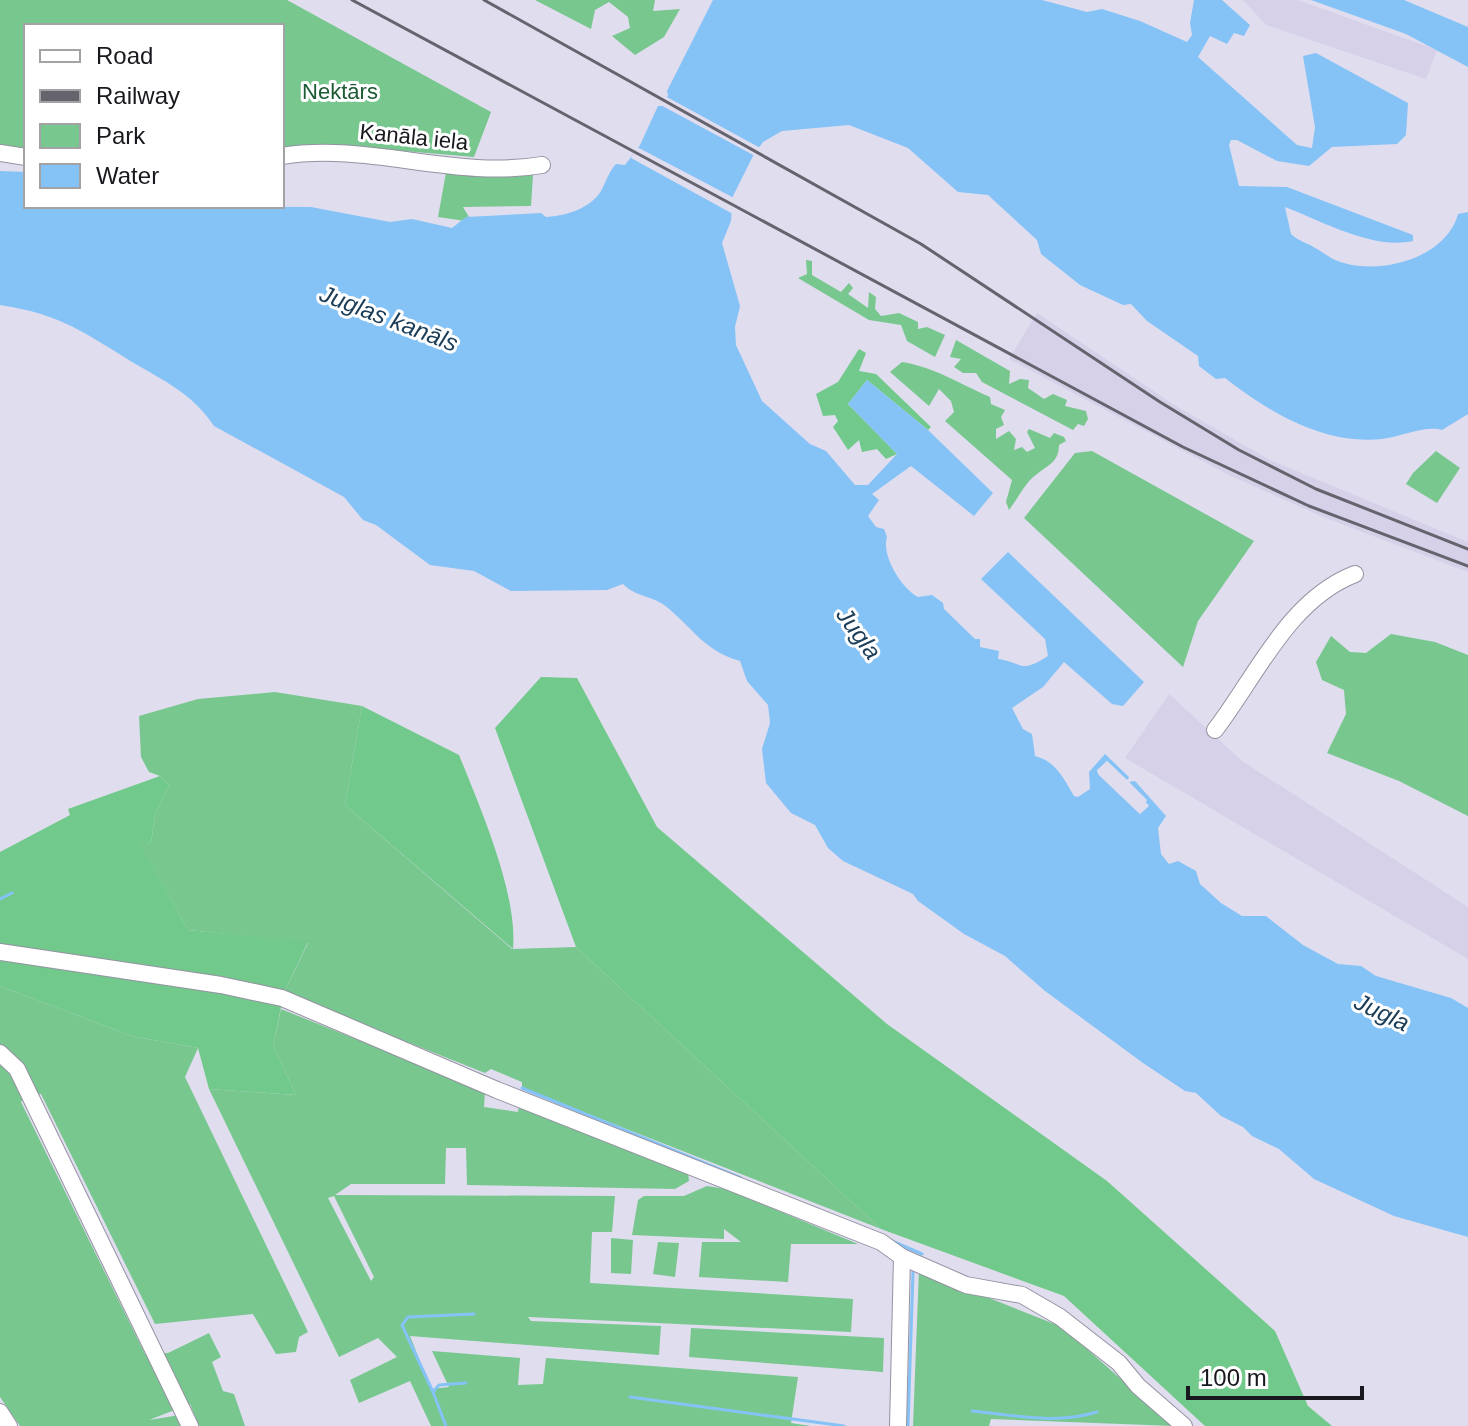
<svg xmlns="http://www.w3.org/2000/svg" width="1468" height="1426" font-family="Helvetica,sans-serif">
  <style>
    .built { fill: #d6d1e9 }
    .green { fill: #77c78e; fill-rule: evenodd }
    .forest { fill: #71c98b }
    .water { fill: #85c3f7 }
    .pier { fill: #e0ddee; fill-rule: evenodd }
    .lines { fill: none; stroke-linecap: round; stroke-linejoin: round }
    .stream { stroke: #85c3f7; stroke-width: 3 }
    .minor-casing { stroke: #9592a2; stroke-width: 18 }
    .minor { stroke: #fff; stroke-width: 16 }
    .rail { stroke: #65636d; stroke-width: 3 }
    .labels { text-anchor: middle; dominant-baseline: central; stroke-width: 6; stroke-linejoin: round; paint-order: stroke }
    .park-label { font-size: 22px; fill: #1d5b34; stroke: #fff }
    .street-label { font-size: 22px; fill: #19181e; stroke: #fff }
    .water-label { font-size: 24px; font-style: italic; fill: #1b3d57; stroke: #fff }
  </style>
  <rect width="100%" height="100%" fill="#e0ddee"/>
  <g class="built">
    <polygon points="1243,0 1298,0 1437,50 1426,79 1266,25"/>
    <polygon points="1037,313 1176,406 1270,460 1468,542 1468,572 1323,517 1229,475 1009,359"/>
    <polygon points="1169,694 1242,761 1468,907 1468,959 1125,758"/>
  </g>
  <g class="green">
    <polygon points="0,0 287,0 491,112 474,157 322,144 282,148 282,26 26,26 26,150 0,146"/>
    <polygon points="535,0 655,0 653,11 680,9 664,37 635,55 612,36 630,28 628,17 609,2 595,10 591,29"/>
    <polygon points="447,167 533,175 531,206 463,207 472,222 438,217"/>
    <polygon points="806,260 812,261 812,275 841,292 849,283 853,288 848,294 868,308 869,292 876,297 875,309 881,316 899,313 918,322 918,329 927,327 945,335 935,357 907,341 901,325 869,320 798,278 807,274"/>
    <polygon points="956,340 1010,371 1009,384 1020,379 1029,380 1028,388 1044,399 1053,394 1067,400 1065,406 1086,411 1088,419 1084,426 1078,424 1073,430 982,382 976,373 963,373 954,367 961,359 950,357"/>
    <path d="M902 362C934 367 960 384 990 397L991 404 1005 410 1001 417 1004 425 996 429V439L1009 431 1016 439 1014 450 1022 447 1027 452 1035 448 1027 432 1029 429 1050 438 1054 433 1064 437 1066 441 1059 445C1059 462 1048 465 1037 474 1026 481 1017 500 1009 510L1006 502 1012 480 945 421 954 412 951 401 939 389 929 406 890 372Z"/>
    <polygon points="1092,451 1254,541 1198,621 1183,667 1024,518 1075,453"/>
    <polygon points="1436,451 1460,468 1437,503 1406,484 1413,473"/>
    <polygon points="1391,634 1435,642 1468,655 1468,816 1399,781 1327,753 1346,714 1344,690 1322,680 1316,662 1331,636 1350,652 1366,653"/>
    <polygon points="275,692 362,706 345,805 512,949 576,947 881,1229 522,1088 522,1082 491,1069 485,1073 284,993 308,943 188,930 138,841 151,843 155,815 169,785 160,776 149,772 141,757 139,716 198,699"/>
    <polygon points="0,986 132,1036 198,1048 185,1077 308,1332 299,1337 296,1352 276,1354 253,1314 155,1324 41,1094 25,1097 21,1102 145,1354 168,1353 209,1333 221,1357 212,1362 223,1391 234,1394 245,1426 199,1426 190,1404 149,1420 180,1415 185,1426 20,1426 0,1397"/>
    <path d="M281 1009 485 1091 484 1107 518 1112 519 1104 688 1173 689 1181 675 1189 467 1185 466 1148H446L445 1184H351L335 1195 615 1196 612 1232H592L590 1283 853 1299 851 1332 528 1317 531 1321 661 1326 659 1355 410 1336 431 1389 449 1387 432 1351 520 1358 518 1385 543 1384 546 1358 798 1377 791 1423 811 1426H431L410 1381 359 1403 350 1380 397 1357 378 1338 339 1357 209 1089 296 1095 273 1046ZM334 1196 374 1277 371 1281 328 1198Z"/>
    <polygon points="707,1186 726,1189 858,1244 791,1244 788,1282 699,1277 702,1242 741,1242 724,1229 724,1239 632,1235 638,1200 644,1196 684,1196"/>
    <polygon points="611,1238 633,1240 631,1274 611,1273"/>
    <polygon points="658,1242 679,1243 675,1277 653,1274"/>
    <polygon points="919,1270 1062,1327 1174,1426 991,1419 989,1426 913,1426"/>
    <polygon points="691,1328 884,1338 883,1372 689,1357"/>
  </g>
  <g class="forest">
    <polygon points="859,349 866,353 859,371 876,374 931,427 928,430 867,380 848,404 897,454 886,459 877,449 862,452 859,440 848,450 833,427 838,421 835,415 823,416 816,394 838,382"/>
    <polygon points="541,677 577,678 657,827 887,1024 1107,1181 1275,1331 1308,1406 1332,1426 1205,1426 1064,1296 881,1229 576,947 495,728"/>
    <path d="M362 706 459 755C480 807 518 894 513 949L345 805Z"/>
    <polygon points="160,776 169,785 155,815 151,843 139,842 188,930 308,942 284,993 273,1046 296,1095 209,1089 198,1048 132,1036 0,986 0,852 70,815 68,809"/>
  </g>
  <g class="water">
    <path d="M713 0H1042L1087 12 1102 9 1140 21 1187 42 1192 35 1190 23 1194 0H1222L1250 25 1244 36 1234 33 1227 44 1210 36 1198 57 1297 145 1312 148 1315 127 1303 56 1316 53 1408 103 1406 135 1397 144 1332 147 1309 166 1277 161 1237 140H1231L1229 145 1239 186 1287 187 1413 235V241C1372 250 1322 221 1285 207L1291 234C1298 241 1308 243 1317 249 1323 252 1327 256 1333 259 1373 278 1446 260 1458 214L1468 212V414L1442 430C1426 425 1400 437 1382 439 1323 445 1269 412 1225 378L1216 379 1199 366 1198 356 1147 321 1131 304 1123 305 1080 285 1041 254 1037 240 988 195 958 192 908 148 849 125 782 131 763 142 754 154 733 196 731 221 722 243 740 306 735 327 736 345 762 401 810 444 826 451 855 485H868L897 454 848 404 867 380 928 430 993 493 974 516 911 466 872 494 879 500 868 516 876 527 884 529 887 537C881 555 901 588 918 597L932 595 943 603 944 609 975 639H980V647L999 651 998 659C1024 663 1020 674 1048 656L1045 639 981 579 1008 552 1144 682 1123 706 1112 704 1064 662 1043 687 1012 708 1023 729 1032 734 1035 756C1056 761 1064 779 1074 796L1078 797 1090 789 1089 772 1105 754 1130 778 1128 781 1107 761 1097 770 1099 775 1140 814 1147 800 1129 782 1135 781 1166 816 1158 828 1161 854 1169 864 1178 861 1196 871 1200 884 1221 903 1242 916H1266L1303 945 1338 964 1361 966 1376 976 1451 998 1468 1008V1237L1394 1216 1314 1179 1279 1149 1252 1136 1243 1127 1221 1116 1196 1093 1185 1091 1143 1063 1045 991 1005 956 964 934 918 901 913 894 843 861 828 848 815 825 791 813 766 783 762 749 770 723 768 705 747 681 740 661C705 651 693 629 668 608 655 596 635 597 623 584L607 590 511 591 474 571 430 565 376 525 363 520 344 497 214 426C194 396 170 384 139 366 85 334 65 315 0 305V171L26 172V206L311 207 390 222 412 219 452 228 466 217 541 213 546 217C565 216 590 209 601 191 606 182 609 171 616 164L625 165 640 145 658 106H663L668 95 667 91Z"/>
    <polygon points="1311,0 1404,0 1468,27 1468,67 1406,34"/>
  </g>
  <g class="pier">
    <polygon points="663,91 665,96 764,150 757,157 655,102 660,103"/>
    <polygon points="637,147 736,199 733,214 631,158"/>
    <path d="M1107 761 1127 780 1132 774 1137 779 1129 782 1149 806 1140 814 1099 775 1097 771ZM1107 766 1143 802 1139 809 1102 773Z"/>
  </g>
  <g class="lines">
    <g class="stream">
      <polyline points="0,899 12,893"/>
      <polyline points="522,1088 741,1178"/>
      <polyline points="892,1241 922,1254"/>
      <polyline points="433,1392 402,1325 408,1317 474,1314"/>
      <polyline points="630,1397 844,1426"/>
      <path d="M972 1411C1014 1415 1055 1425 1097 1412"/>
      <polyline points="446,1426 433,1392 439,1385 466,1383"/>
      <polyline points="908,1426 913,1272"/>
    </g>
    <g class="minor-casing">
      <g id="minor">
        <polyline points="0,153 26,157"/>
        <path d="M282 156C368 142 456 180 542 165"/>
        <path d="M1215 730C1256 677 1288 600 1355 574"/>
        <polyline points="0,952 221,985 282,998 497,1090 881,1242 902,1257 966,1285 1022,1295 1060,1317 1119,1363 1138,1386 1184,1426"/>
        <polyline points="0,1053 17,1069 190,1426"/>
        <polyline points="0,1412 9,1426"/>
        <polyline points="898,1426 902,1257"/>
      </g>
    </g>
    <use href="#minor" class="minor"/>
    <g class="rail">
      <polyline points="352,0 1183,447 1309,506 1468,566"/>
      <polyline points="484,0 921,244 1160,402 1239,450 1316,489 1468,549"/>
    </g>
  </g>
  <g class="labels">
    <g class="park-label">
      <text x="340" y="91">Nektārs</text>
    </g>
    <g class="street-label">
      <text transform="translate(414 137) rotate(6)">Kanāla iela</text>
    </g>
    <g class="water-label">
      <text transform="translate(389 318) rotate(21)">Juglas kanāls</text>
      <text transform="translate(859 633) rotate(54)">Jugla</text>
      <text transform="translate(1382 1012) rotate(25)">Jugla</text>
    </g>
  </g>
  <rect x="24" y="24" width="260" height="184" fill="#ffffff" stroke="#a3a3a5" stroke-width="2"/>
  <rect x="40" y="50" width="40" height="12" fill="#ffffff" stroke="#a3a3a5" stroke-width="2"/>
  <text x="96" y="64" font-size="24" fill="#19181e">Road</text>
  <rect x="40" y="90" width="40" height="12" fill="#65636d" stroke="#a3a3a5" stroke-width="2"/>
  <text x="96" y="104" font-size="24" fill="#19181e">Railway</text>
  <rect x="40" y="124" width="40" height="24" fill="#77c78e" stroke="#a3a3a5" stroke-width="2"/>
  <text x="96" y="144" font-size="24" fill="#19181e">Park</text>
  <rect x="40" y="164" width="40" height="24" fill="#85c3f7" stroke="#a3a3a5" stroke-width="2"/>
  <text x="96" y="184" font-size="24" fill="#19181e">Water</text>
  <path d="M1188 1386v12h174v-12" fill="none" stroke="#19181e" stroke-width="4"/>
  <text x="1200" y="1386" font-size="24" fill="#19181e" stroke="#ffffff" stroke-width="6" paint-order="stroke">100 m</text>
</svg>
